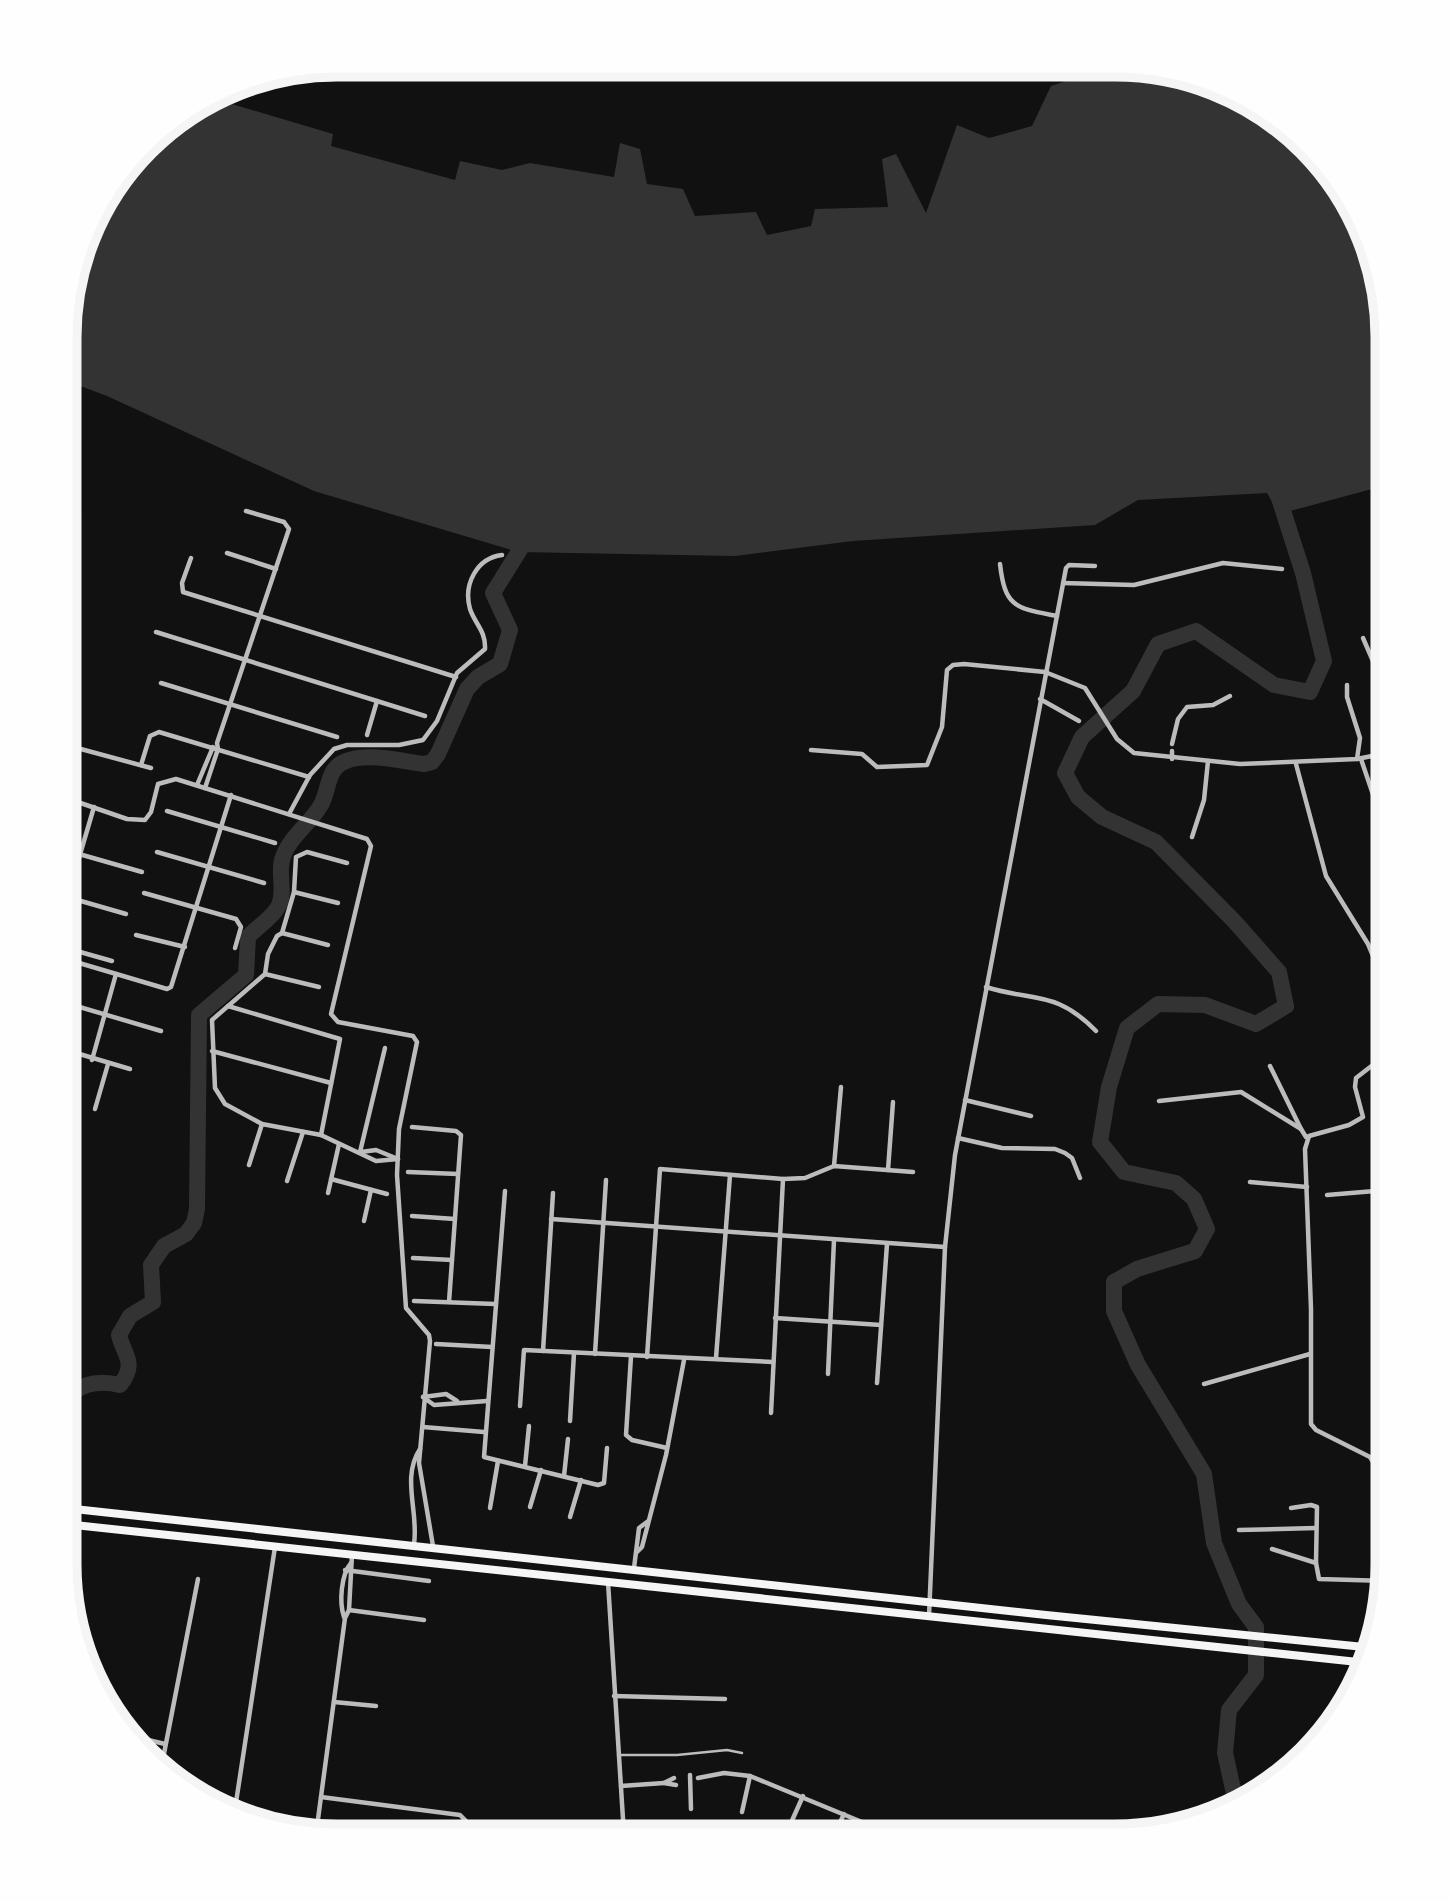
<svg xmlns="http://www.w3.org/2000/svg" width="1452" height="1901" font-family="Roboto,sans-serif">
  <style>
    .water { fill: #333 }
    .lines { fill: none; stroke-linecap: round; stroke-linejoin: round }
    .river { stroke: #333; stroke-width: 16 }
    .service { stroke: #bcbcbc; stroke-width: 2.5 }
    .minor { stroke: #bcbcbc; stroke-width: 4.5 }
    .primary { stroke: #f5f5f5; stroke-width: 8 }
    .rim { fill: none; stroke: #f5f5f5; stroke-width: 9 }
  </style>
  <rect width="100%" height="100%" fill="#111"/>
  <polygon class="water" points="1109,67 1151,67 1219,85 1281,121 1359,216 1387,336 1387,485 1279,514 1267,493 1138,500 1095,525 853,541 735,556 518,552 314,491 107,396 67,381 67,301 101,201 158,132 215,99 333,134 331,146 455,180 460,161 502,170 530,163 614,177 620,143 640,149 647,184 683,189 695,216 756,212 767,235 811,226 815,209 888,207 882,159 896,154 926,213 957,125 989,138 1032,126 1051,86"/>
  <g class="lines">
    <g class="river">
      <path d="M65 1406C74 1382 100 1380 120 1385 138 1363 123 1354 119 1335L130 1316 153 1302 151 1265 164 1246 186 1234 194 1223 197 1209 199 1015 246 975 248 937C257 927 272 918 278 907 286 893 278 874 282 860 288 837 312 823 322 803 330 786 327 766 349 760 371 753 401 761 424 764L432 762 438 754 467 689 478 677 500 664 510 630 493 593 529 535"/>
      <polyline points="1237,1807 1225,1753 1229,1710 1256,1675 1256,1627 1239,1604 1214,1543 1204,1474 1138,1365 1114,1311 1114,1282 1137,1269 1195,1251 1207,1229 1194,1199 1176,1183 1124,1172 1100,1142 1109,1087 1127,1028 1158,1004 1205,1005 1256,1024 1286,1006 1279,972 1235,922 1156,842 1102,817 1078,797 1065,773 1082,737 1133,691 1158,644 1196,631 1274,685 1310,692 1324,661 1303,573 1278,495"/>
    </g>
    <polyline class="service" points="618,1755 677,1755 727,1750 742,1753"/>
    <g class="minor">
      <polyline points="227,553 276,569"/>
      <polyline points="191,558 182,583 183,592 456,677"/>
      <path d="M1000 564C1005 608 1016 608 1057 616"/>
      <polyline points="1063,583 1134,585 1223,563 1282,569"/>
      <polyline points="156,632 425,716"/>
      <polyline points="1363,638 1379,675 1387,707"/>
      <polyline points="161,683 337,737"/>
      <polyline points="1347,685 1347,697 1360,738 1357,759"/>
      <polyline points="1040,699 1079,721"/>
      <polyline points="66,734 74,707"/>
      <polyline points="367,735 377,701"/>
      <polyline points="1172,744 1178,719 1187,707 1213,705 1230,696"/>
      <polyline points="66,745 151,768"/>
      <polyline points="811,750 862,754 877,767 927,765 942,727 947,670 953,665 964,664 1045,672 1085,688 1117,739 1134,753 1240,764 1357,759 1387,753"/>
      <polyline points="1172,751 1172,759"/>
      <polyline points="1361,759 1387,836"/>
      <polyline points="1296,764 1326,876 1368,944 1387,989"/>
      <polyline points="141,765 150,736 159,732 309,777"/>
      <polyline points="197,785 213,747"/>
      <polyline points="205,788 218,749 217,743 289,529 284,522 246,511"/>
      <polyline points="66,798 127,819 145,820 151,812 158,784 176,779 367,839 371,846 331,1014 338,1022 413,1036 417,1042 399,1129 397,1175 406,1308 429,1335 430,1341 419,1463 433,1546"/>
      <polyline points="167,811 275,843"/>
      <path d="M289 814 310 775 334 749 347 745H399L423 740 437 721 457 673 485 649C486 631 475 624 470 609 463 584 477 558 502 555"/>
      <polyline points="1192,837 1204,800 1208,761"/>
      <polyline points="66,842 82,846"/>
      <polyline points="157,852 264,883"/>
      <polyline points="79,854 142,872"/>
      <polyline points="347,863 307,852 296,857 294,892 282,933 277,936 268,954 265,974 212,1020 215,1088 225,1104 262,1124 321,1135 376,1161 398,1159"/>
      <polyline points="294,892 338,903"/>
      <polyline points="144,893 236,919 241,927 235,948"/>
      <polyline points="67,897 126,914"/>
      <polyline points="66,902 94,807"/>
      <polyline points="282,933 328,945"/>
      <polyline points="136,935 185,947"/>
      <polyline points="66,948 112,961"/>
      <polyline points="69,960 167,989 171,987 231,795"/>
      <polyline points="265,974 319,987"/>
      <path d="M986 987C1034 1002 1056 990 1096 1031"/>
      <polyline points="66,1003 161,1031"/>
      <polyline points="228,1006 340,1039 321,1135"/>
      <polyline points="66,1050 130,1069"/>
      <polyline points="212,1051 331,1083"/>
      <polyline points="92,1060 116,974"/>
      <polyline points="1270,1066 1301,1129"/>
      <polyline points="965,1100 1031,1116"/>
      <polyline points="1159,1101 1241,1092 1301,1129 1306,1137"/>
      <polyline points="95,1109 108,1064"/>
      <polyline points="412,1127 456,1131 461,1135 449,1302"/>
      <polyline points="958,1138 1002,1148 1055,1149 1065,1153 1072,1158 1080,1178"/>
      <polyline points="360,1152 385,1048"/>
      <polyline points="361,1152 376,1150 398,1159"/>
      <polyline points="249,1165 262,1124"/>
      <polyline points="834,1166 841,1087"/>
      <polyline points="888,1170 893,1102"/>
      <polyline points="408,1172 458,1174"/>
      <polyline points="331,1179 387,1194"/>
      <polyline points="287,1181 303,1132"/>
      <polyline points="1250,1182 1307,1187"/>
      <polyline points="505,1191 484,1457 598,1485 604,1483 607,1448"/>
      <polyline points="328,1193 339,1144"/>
      <polyline points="1327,1195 1387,1190"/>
      <polyline points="412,1216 455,1219"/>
      <polyline points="551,1219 945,1247"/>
      <polyline points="364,1221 371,1190"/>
      <polyline points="413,1258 452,1260"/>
      <polyline points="414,1301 495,1304"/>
      <polyline points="775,1318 881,1325"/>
      <polyline points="436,1344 492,1347"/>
      <polyline points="543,1351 553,1193"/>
      <polyline points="595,1354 606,1180"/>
      <polyline points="631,1356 626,1435 632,1440 667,1448"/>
      <polyline points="647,1357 660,1169 783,1179 805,1178 834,1166 913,1172"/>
      <polyline points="716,1358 730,1175"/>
      <polyline points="828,1374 834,1240"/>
      <polyline points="877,1383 887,1244"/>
      <polyline points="1204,1384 1310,1354"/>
      <polyline points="423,1397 434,1405 487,1401"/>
      <polyline points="423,1397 446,1394 457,1401"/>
      <polyline points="520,1406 524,1350 773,1362"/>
      <polyline points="771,1413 783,1179"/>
      <polyline points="570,1421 574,1353"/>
      <polyline points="423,1427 484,1432"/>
      <polyline points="525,1466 529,1426"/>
      <polyline points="564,1476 568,1439"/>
      <polyline points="1387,1485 1370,1457 1316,1430 1311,1424 1311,1309 1305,1149 1309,1136 1349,1125 1363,1117 1355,1087 1356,1078 1387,1054"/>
      <polyline points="530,1507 541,1470"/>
      <polyline points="490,1508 498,1461"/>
      <polyline points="1291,1508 1311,1505 1317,1507 1316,1563"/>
      <polyline points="570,1517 581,1480"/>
      <polyline points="1239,1530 1316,1528"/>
      <path d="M414 1544C419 1512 401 1478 420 1449"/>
      <polyline points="1272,1549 1316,1563 1319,1579 1387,1581"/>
      <polyline points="637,1552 642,1547 666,1455 684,1360"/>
      <polyline points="634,1568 639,1528 647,1522"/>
      <polyline points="345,1570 429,1581"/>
      <polyline points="608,1582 624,1835"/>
      <polyline points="349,1610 424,1620"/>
      <polyline points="929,1616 945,1247 955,1155 1066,568 1069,565 1095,566"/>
      <path d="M344 1617C339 1602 341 1575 351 1563"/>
      <polyline points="614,1696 725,1699"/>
      <polyline points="334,1702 376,1706"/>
      <polyline points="127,1735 165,1744"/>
      <polyline points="161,1769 198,1579"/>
      <polyline points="690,1775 691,1809"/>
      <polyline points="674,1778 664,1783 676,1785"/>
      <polyline points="698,1778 724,1773 750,1776 896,1836"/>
      <polyline points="621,1786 664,1783"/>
      <polyline points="321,1797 460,1815 466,1821 465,1834"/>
      <polyline points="235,1809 275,1547"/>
      <polyline points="742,1812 750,1776"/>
      <polyline points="316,1834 345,1618 349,1610 352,1555"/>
      <polyline points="786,1834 803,1796"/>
      <polyline points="834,1835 844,1814"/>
    </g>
    <g class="primary">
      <polyline points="65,1508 1046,1615 1374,1648"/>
      <polyline points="65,1524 1367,1663"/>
    </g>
  </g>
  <path d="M0 0H1452V1901H0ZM337 77H1115A260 260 0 0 1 1375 337V1564A260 260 0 0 1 1115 1824H337A260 260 0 0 1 77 1564V337A260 260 0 0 1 337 77Z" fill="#fefefe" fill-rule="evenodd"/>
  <path class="rim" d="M337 77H1115A260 260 0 0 1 1375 337V1564A260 260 0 0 1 1115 1824H337A260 260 0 0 1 77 1564V337A260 260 0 0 1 337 77Z"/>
</svg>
